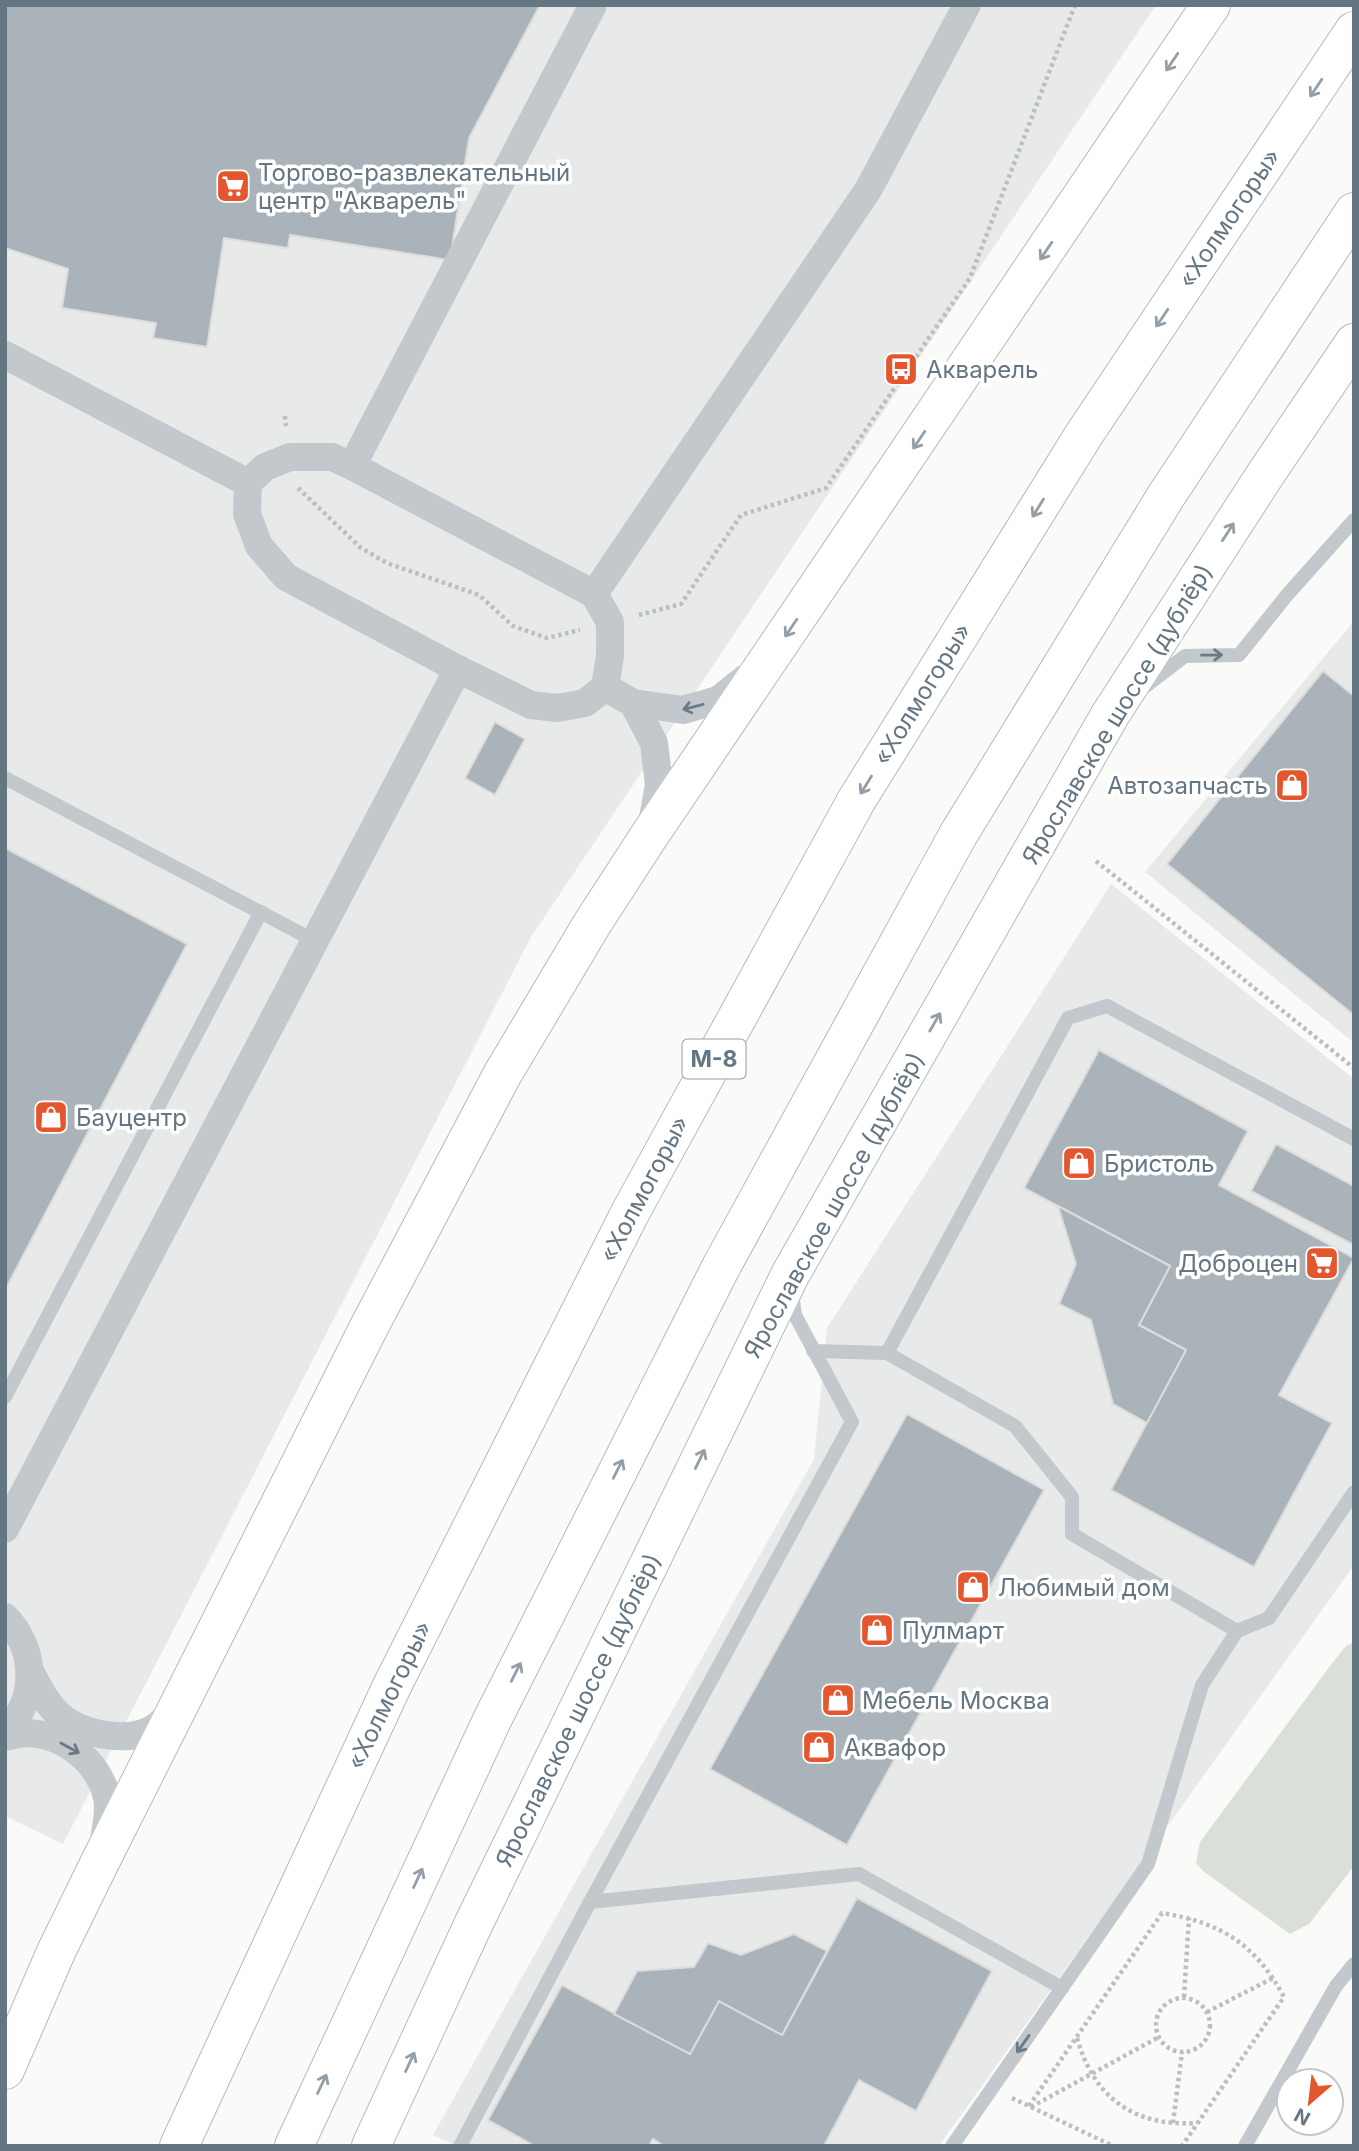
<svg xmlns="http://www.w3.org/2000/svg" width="1359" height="2151" font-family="Inter,sans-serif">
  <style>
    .built { fill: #e8e9e9 }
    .green { fill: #dadfd7 }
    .building { fill: #aab3b9; stroke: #dcdcda; stroke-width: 2 }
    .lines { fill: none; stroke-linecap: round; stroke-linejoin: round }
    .secondary-casing { stroke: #b3babf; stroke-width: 40 }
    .highway-casing { stroke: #b4b9bd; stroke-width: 40 }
    .path { stroke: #bbbfc2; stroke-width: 4.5; stroke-dasharray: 3.5 3.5; stroke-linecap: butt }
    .lane { stroke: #c3c8cc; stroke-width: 14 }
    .street { stroke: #c3c8cc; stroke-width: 28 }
    .secondary { stroke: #fff; stroke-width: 38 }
    .highway { stroke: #fff; stroke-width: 38 }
    .oneway { stroke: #939fa8 }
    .oneway2 { stroke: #6a7a87 }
    .labels { text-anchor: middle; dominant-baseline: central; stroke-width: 7; stroke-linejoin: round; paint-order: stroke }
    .shield { fill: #fff; stroke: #939fa8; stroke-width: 2 }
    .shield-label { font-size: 23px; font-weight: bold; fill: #657683 }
    .poi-label { font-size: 24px; fill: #657683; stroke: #fff; text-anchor: start }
    .street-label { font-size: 24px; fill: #657683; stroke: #fff }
  </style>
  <rect width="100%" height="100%" fill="#fafaf8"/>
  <g class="built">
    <polygon points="5,5 1156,5 531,937 63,1844 5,1816"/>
    <polygon points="1354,621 1354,1043 1145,872"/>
    <polygon points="1111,884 1354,1079 1354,1565 939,2146 457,2146 433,2135 814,1459 827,1328"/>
  </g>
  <polygon class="green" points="1354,1642 1354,1866 1309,1924 1290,1934 1203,1871 1196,1863 1200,1842 1333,1662 1346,1646"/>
  <g class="building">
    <polygon points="5,5 540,5 469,138 450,260 290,235 288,248 224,238 207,347 153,338 156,323 62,308 68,269 5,248"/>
    <polygon points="1323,671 1354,696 1354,1015 1167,864"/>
    <polygon points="495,722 525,739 495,795 465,778"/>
    <polygon points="5,848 187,944 5,1290"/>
    <polygon points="1099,1050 1248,1131 1219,1185 1354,1258 1279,1395 1332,1423 1254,1567 1111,1490 1186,1350 1139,1325 1170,1266 1024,1188"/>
    <polygon points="1276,1144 1354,1186 1354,1245 1251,1191"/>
    <polygon points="1058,1206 1170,1266 1139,1325 1186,1350 1147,1423 1113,1404 1091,1320 1059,1304 1076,1264"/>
    <polygon points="907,1414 1044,1490 847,1845 710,1769"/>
    <polygon points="857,1898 992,1971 916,2111 859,2080 824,2146 664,2146 653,2139 649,2146 535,2146 488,2120 562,1985 690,2054 719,2001 782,2035"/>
    <polygon points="794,1934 827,1951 782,2035 719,2001 690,2054 614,2014 637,1971 694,1967 708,1943 741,1955"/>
  </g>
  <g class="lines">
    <g class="secondary-casing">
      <g id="secondary">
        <polyline points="5,2070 56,1952 99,1864 370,1325 502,1075 592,924 649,836 1211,5"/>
        <polyline points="371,2146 473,1925 790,1275 1110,715 1265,475 1354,343"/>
      </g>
    </g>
    <g class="highway-casing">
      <g id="highway">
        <polyline points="179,2146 391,1688 630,1213 856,801 1085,433 1354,31"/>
        <polyline points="294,2146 493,1718 721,1267 958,835 1166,496 1354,212"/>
      </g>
    </g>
    <g class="path">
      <polyline points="285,416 286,426"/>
      <polyline points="298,488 361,548 387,563 479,595 513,626 547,638 580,630"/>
      <polyline points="639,615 681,604 741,515 826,488 970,278 1075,5"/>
      <polyline points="1096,861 1354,1068"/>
      <polyline points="1184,1997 1189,1918"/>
      <circle cx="1183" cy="2025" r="27"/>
      <polyline points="1207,2012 1273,1978"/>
      <path d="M1077 2038C1094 2098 1134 2127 1197 2123"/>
      <polyline points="1012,2098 1113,2146"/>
      <path d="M1029 2106 1162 1913C1222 1923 1255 1944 1284 1997L1182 2146"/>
      <polyline points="1031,2107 1159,2037"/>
      <polyline points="1173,2123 1182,2052"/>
    </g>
    <g class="lane">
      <polyline points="1142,689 1185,656 1239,655 1287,595 1354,520"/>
      <polyline points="5,778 315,941"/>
      <polyline points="813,1351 887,1353 1015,1426 1072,1497 1072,1534 1237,1631 1202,1685 1148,1864 952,2146"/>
      <polyline points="887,1353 1068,1018 1107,1006 1354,1139"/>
      <polyline points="5,1397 261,912"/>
      <polyline points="1237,1631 1269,1618 1354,1492"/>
      <polyline points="590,1902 859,1874 1062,1988"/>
      <polyline points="460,2146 590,1902 852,1422 795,1315 792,1294"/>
      <polyline points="1245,2146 1336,1986 1354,1964"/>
    </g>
    <g class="street">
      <polyline points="5,355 248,483"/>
      <polygon points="290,457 332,457 352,466 594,594 610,622 610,656 605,687 585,703 557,708 531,705 458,669 286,577 259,546 247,514 248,483 265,467"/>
      <polyline points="352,466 593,5"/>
      <polyline points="594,594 868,190 967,5"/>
      <polyline points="605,687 633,703 683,710 718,700 746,678"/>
      <polyline points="633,703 654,743 659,785 652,824"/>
      <polyline points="5,1529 458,669"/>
      <path d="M5 1617C36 1648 39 1700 5 1730"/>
      <path d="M31 1673C39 1688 46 1703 59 1715 81 1735 132 1745 157 1726 163 1722 168 1715 173 1710"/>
      <path d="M5 1737C12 1736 20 1733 27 1733 64 1734 98 1761 107 1797 110 1811 106 1827 104 1840"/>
    </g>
    <use href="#secondary" class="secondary"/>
    <use href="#highway" class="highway"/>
  </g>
  <defs><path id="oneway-shaft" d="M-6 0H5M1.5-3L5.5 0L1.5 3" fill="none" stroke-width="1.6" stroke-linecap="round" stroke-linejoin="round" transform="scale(1.75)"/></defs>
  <g class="oneway">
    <use href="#oneway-shaft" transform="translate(1172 62) rotate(124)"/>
    <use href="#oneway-shaft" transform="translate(1316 88) rotate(124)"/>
    <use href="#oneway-shaft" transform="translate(1046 251) rotate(124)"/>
    <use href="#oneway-shaft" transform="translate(1162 318) rotate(124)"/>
    <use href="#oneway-shaft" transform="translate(919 440) rotate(124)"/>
    <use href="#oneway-shaft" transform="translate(1038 508) rotate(122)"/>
    <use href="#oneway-shaft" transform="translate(1228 532) rotate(-57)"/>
    <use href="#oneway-shaft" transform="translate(791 628) rotate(124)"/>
    <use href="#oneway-shaft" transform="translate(866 785) rotate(122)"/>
    <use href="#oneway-shaft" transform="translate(935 1022) rotate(-60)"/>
    <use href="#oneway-shaft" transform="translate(700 1459) rotate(-64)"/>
    <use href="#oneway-shaft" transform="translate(618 1469) rotate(-63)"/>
    <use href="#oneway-shaft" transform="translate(516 1672) rotate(-63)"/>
    <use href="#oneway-shaft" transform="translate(418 1878) rotate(-65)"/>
    <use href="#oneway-shaft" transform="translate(410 2062) rotate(-65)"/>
    <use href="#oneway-shaft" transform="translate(322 2084) rotate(-65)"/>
  </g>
  <g class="oneway2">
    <use href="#oneway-shaft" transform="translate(1212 655) rotate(-1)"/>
    <use href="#oneway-shaft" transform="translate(693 707) rotate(166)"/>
    <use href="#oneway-shaft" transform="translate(70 1748) rotate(29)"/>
    <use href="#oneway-shaft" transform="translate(1023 2044) rotate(125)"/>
  </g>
  <defs>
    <g id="supermarket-square" transform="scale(1.75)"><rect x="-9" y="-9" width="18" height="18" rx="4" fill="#e4572e" stroke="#fff"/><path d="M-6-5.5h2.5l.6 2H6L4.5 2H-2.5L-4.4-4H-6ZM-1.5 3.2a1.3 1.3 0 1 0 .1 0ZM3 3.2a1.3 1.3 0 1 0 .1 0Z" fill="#fff"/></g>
    <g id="bus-square" transform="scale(1.75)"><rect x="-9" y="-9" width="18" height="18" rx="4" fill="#e4572e" stroke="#fff"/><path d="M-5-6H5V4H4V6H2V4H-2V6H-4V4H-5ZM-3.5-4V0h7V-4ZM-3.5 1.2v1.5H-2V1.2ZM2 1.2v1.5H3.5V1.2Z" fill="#fff"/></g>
    <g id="shop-square" transform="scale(1.75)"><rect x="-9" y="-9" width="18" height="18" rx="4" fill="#e4572e" stroke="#fff"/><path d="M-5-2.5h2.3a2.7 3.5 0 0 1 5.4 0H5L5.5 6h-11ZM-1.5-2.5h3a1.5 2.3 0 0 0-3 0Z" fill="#fff"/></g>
  </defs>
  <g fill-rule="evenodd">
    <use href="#supermarket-square" x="233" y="186"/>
    <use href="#bus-square" x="901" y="369"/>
    <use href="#shop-square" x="1292" y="785"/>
    <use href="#shop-square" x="51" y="1117"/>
    <use href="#shop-square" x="1079" y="1163"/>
    <use href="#supermarket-square" x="1322" y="1263"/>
    <use href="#shop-square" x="973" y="1587"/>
    <use href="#shop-square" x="877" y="1630"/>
    <use href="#shop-square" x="838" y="1700"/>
    <use href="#shop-square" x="819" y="1747"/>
  </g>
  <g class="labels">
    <rect class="shield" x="682.5" y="1039.5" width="63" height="39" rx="5"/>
    <g class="shield-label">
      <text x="714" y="1059">М-8</text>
    </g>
    <g class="poi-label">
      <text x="258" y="172">Торгово-развлекательный<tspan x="258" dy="28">центр "Акварель"</tspan></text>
      <text x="926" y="369">Акварель</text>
      <text x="1268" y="785" text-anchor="end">Автозапчасть</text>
      <text x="76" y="1117">Бауцентр</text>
      <text x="1104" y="1163">Бристоль</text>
      <text x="1298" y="1263" text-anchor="end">Доброцен</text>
      <text x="998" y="1587">Любимый дом</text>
      <text x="902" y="1630">Пулмарт</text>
      <text x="862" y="1700">Мебель Москва</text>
      <text x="844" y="1747">Аквафор</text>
    </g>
    <g class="street-label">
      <text transform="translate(1229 218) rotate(-56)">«Холмогоры»</text>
      <text transform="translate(922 694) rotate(-58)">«Холмогоры»</text>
      <text transform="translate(1117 714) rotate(-59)">Ярославское шоссе (дублёр)</text>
      <text transform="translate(644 1189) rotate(-62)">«Холмогоры»</text>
      <text transform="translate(834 1205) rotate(-61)">Ярославское шоссе (дублёр)</text>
      <text transform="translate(389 1695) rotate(-64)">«Холмогоры»</text>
      <text transform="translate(578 1710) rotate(-64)">Ярославское шоссе (дублёр)</text>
    </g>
  </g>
  <rect width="1359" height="2151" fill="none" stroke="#657683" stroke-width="14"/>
  <g transform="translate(1310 2102) rotate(208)"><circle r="33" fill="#ffffff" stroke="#c1c8cd" stroke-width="2"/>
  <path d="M0-5L12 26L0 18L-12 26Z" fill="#e4572e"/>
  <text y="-10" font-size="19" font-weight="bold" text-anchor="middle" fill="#657683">N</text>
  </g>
</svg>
